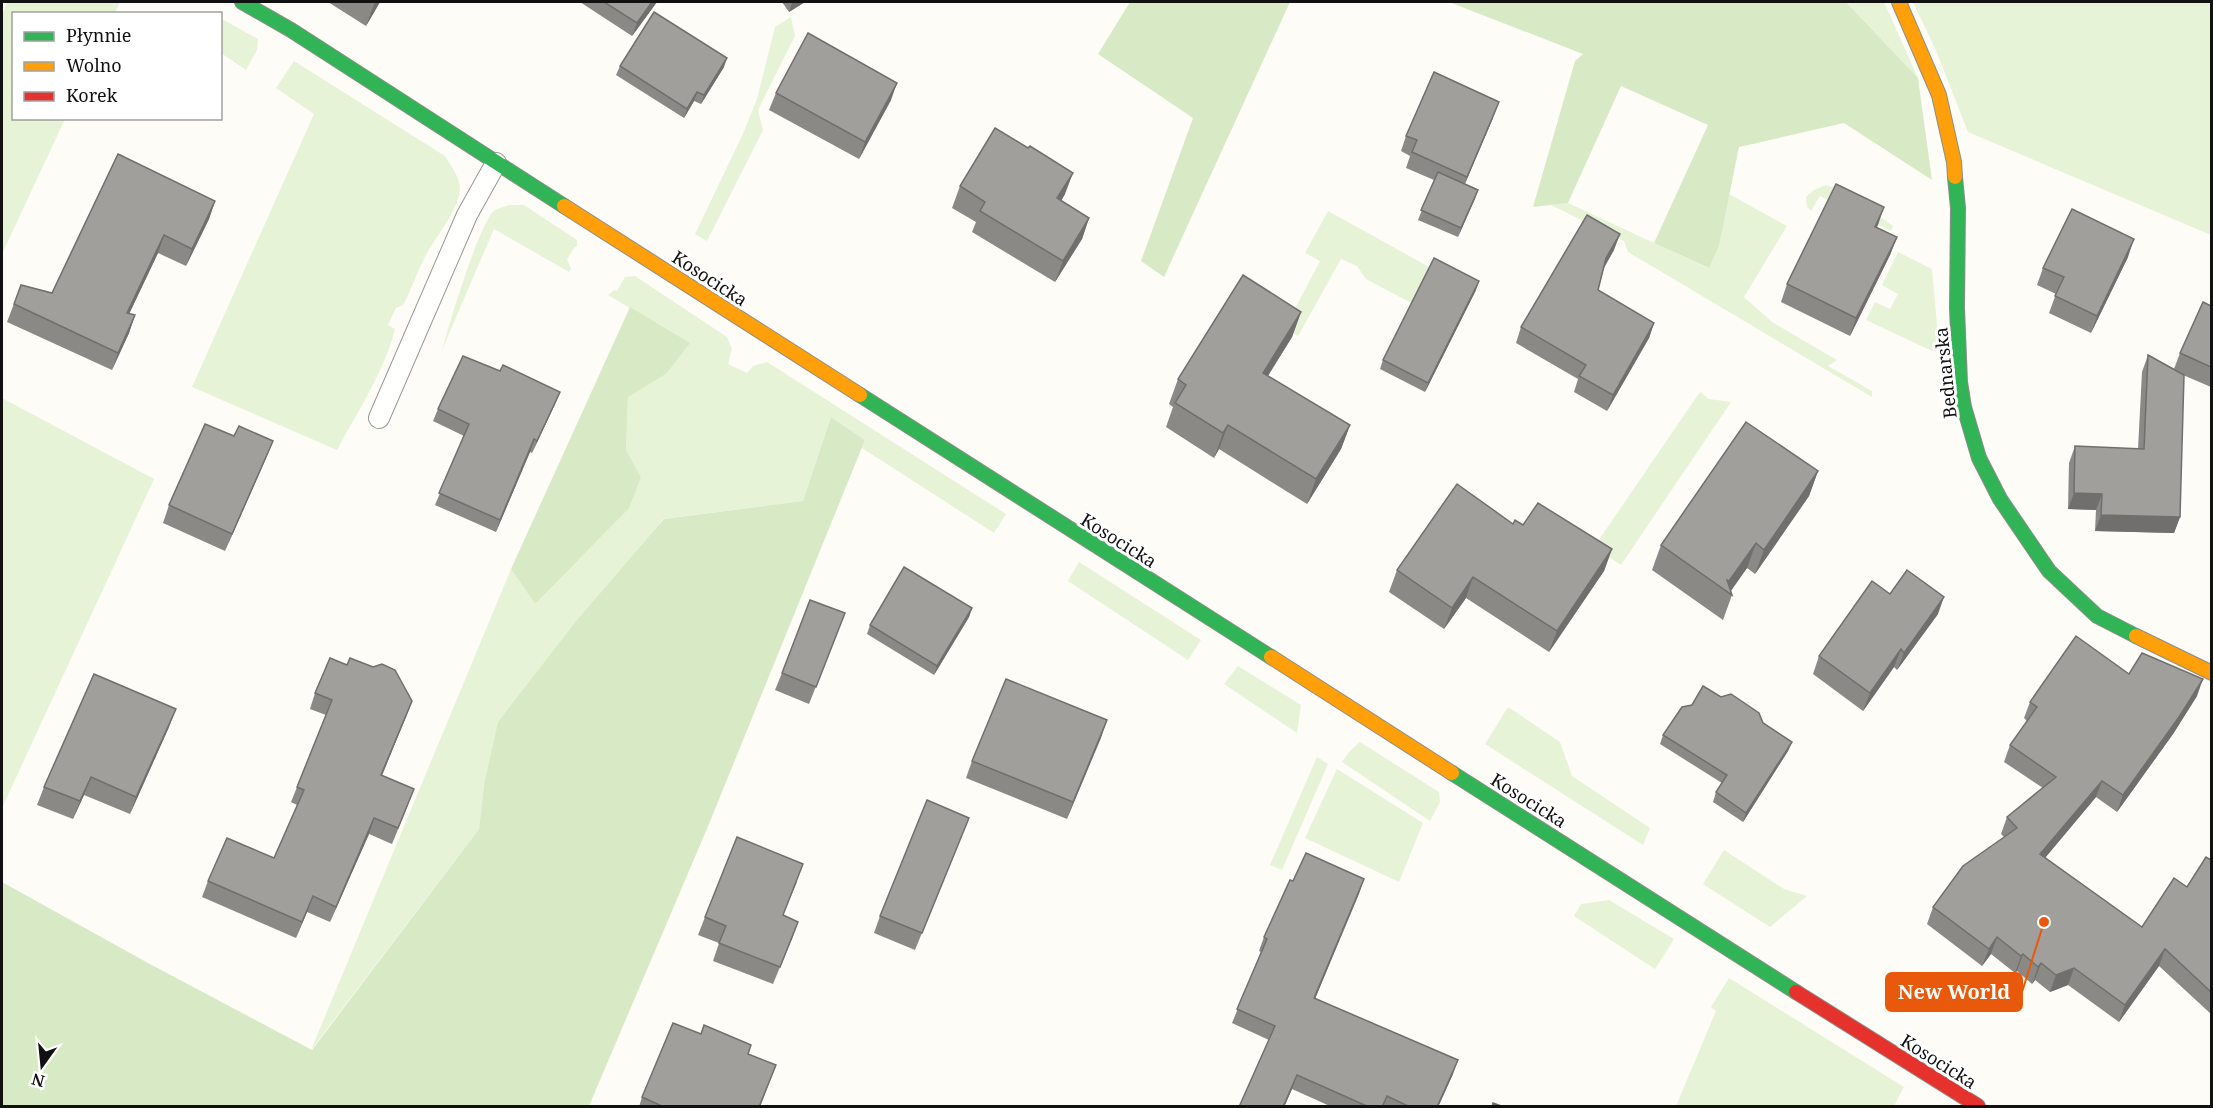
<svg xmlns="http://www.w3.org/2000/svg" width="2213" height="1108" font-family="'Noto Serif',serif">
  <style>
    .green { fill: #e7f3d7 }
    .forest { fill: #d8eac5 }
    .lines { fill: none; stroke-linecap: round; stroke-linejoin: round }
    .lane-casing { stroke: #979795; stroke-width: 22 }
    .fast-casing { stroke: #8e8d8b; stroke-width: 16 }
    .slow-casing { stroke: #8e8d8b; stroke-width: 16 }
    .jam-casing { stroke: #8e8d8b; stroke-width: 16 }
    .lane { stroke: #fffffe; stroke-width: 20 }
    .fast { stroke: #30b455; stroke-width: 14 }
    .slow { stroke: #ff9f0a; stroke-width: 14 }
    .jam { stroke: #e5322d; stroke-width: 14 }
    .wall { fill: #8a8986 }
    .shaded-wall { fill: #716f6d }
    .building { fill: #a19f9c; stroke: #716f6d; stroke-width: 1.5 }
    .labels { text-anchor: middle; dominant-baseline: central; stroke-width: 6; stroke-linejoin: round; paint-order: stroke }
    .street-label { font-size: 18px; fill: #111; stroke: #fff }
    .leader { fill: none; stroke: #e8590c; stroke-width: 2 }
    .callout-dot { fill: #e8590c; stroke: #fff; stroke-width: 2 }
    .callout { fill: #e8590c; stroke: #e8590c; stroke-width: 2 }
    .callout-label { font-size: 20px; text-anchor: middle; font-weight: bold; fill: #fff }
  </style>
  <rect width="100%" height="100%" fill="#fdfcf7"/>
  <g class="green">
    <polygon points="7,2 120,2 115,13 14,14 14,118 65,119 2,254 2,15"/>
    <polygon points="1846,2 1884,2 1918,78"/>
    <polygon points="1913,2 2211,2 2211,235 1968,132 1937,53"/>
    <polygon points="791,17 795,36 758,110 763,130 707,241 695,234 742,136 757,99 775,27"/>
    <polygon points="220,18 258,39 257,50 246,70 221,53"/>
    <path d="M294 61 445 156C451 166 460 177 460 189 459 210 436 236 426 255 417 271 412 289 403 305L396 308 388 325 395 329C385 370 357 413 337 450L192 387 314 114 276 88Z"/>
    <polygon points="1826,185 1844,191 1893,226 1891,231 1820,196 1811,211 1807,207 1806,197 1814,190"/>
    <polygon points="1729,194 1787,226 1744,297 1772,322 1837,360 1828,366 1872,391 1872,397 1628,252 1624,241 1551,205 1568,203 1708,268 1719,246"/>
    <path d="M509 205H524L577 240V247H575L567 259 571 269 569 272 494 229 442 350C448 328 480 220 495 210 499 208 505 207 509 205Z"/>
    <polygon points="1328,211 1431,268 1413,304 1366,279 1357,266 1341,259 1298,336 1285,328 1320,261 1305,253"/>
    <polygon points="1898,252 1932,269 1939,347 1932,351 1866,320 1875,302 1890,309 1898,294 1882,285"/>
    <polygon points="635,276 727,337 732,349 728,364 747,373 753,366 767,362 1006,514 994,533 862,448 865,440 831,417 803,501 663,519 484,785 479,829 311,1050 511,569 535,604 641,477 626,450 628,396 666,374 689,343 608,295 614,290 617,291 625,277"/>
    <polygon points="1700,392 1709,399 1731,402 1621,565 1594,547"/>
    <polygon points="2,398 154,479 2,808"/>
    <polygon points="1079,562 1201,640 1188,660 1068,581"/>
    <polygon points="1238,666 1301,705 1297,733 1224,684"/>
    <polygon points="1508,707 1560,742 1572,776 1650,828 1643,845 1485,744"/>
    <polygon points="1360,742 1439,792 1440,802 1430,821 1342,762 1349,752"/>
    <polygon points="1317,757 1328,764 1282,870 1270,865"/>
    <polygon points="1337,769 1423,823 1399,882 1305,838"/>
    <polygon points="1724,850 1784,889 1807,896 1770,927 1703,884"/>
    <polygon points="1609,900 1674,939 1655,969 1574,916 1581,904"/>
    <polygon points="1729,978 1904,1087 1894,1106 1676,1106 1716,1011 1711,1007"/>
  </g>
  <g class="forest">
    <polygon points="1130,2 1290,2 1164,277 1141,261 1193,118 1098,54"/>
    <polygon points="1449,2 1846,2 1918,78 1932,180 1844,123 1739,147 1719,246 1709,268 1654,243 1708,125 1621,86 1568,203 1533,207 1575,61 1583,54"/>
    <polygon points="630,307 690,343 666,374 628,397 626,450 641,477 629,508 535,604 511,569"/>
    <polygon points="831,417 865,440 709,824 589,1106 2,1106 2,882 148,963 312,1050 479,829 484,785 498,722 577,620 664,519 803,501"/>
  </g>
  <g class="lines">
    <g class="lane-casing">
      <polyline id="lane" points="379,418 467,215 496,163"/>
    </g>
    <g class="fast-casing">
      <g id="fast">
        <polyline points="242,2 291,30 564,206"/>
        <polyline points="1955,177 1958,208 1957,308 1960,382 1964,407 1979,458 2000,499 2049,571 2097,616 2136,636"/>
        <polyline points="860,395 1271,657"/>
        <polyline points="1452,773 1796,992"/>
      </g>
    </g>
    <g class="slow-casing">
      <g id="slow">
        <polyline points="1899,2 1939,95 1954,162 1955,177"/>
        <polyline points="564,206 860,395"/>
        <polyline points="2136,636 2212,673"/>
        <polyline points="1271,657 1452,773"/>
      </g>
    </g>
    <g class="jam-casing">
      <polyline id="jam" points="1796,992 1978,1106"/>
    </g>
    <use href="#lane" class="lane"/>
    <use href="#fast" class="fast"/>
    <use href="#slow" class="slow"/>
    <use href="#jam" class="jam"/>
  </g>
  <g class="wall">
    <polygon points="328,2 380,2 366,26"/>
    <polygon points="580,2 657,2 632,36"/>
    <polygon points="782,2 805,2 789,12"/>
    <polygon points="620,66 724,67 701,104 694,101 684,118 616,75"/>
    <polygon points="776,93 891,100 859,159 769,110"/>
    <polygon points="1493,118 1465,184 1478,190 1458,237 1418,220 1434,180 1406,168 1410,156 1401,151 1406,136"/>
    <polygon points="1028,148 1065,194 1061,201 1089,218 1082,239 1055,282 972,232 976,222 952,208 960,186"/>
    <polygon points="215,201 209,219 186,266 158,253 129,314 135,315 129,333 112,370 7,322 21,285 52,293"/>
    <polygon points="1877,227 1897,237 1890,255 1850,336 1781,302 1787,284"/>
    <polygon points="1614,250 1604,268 1598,290 1654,323 1649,338 1607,411 1574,392 1578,379 1516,343 1521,327"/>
    <polygon points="2128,257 2091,333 2049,313 2056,294 2037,285 2043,268"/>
    <polygon points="1476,290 1425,392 1380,369 1383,360"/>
    <polygon points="2211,306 2211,387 2183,375 2180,517 2174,533 2095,531 2096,510 2068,509 2069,463 2075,446 2138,449 2142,372 2148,355 2174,369 2180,353"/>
    <polygon points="1301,312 1292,337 1268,376 1350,425 1341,449 1307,504 1219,449 1214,458 1166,427 1173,407 1169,404 1178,379"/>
    <polygon points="555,404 532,453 530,452 496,532 435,505 464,436 433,421 438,409"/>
    <polygon points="273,441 266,458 225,551 163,523 169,505"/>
    <polygon points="1818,471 1809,496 1755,574 1747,568 1731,591 1732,595 1723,620 1652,570 1661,545"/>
    <polygon points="1513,524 1612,549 1604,571 1549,652 1466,598 1444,629 1389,592 1397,570"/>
    <polygon points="1890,594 1938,614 1897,670 1894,667 1863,711 1813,674 1819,656"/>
    <polygon points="972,608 969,617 934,675 867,634 870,625"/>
    <polygon points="838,631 809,704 775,690 782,673"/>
    <polygon points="2129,674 2197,696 2173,734 2117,812 2096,797 2045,858 2142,927 2187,887 2211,860 2211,1014 2159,966 2119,1022 2068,985 2050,992 2035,980 2032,984 2017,971 2015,973 1991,954 1982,966 1927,924 1933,907 2004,837 2001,834 2007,817 2043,788 2004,762 2010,745 2027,721 2024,718 2030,702"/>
    <polygon points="315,693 412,701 382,776 408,805 392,844 369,834 330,922 307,912 296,938 202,897 208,881 274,858 297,805 291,802 326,715 310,709"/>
    <polygon points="1107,720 1067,819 966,778 972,761"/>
    <polygon points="1763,723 1792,742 1788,751 1743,822 1713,802 1716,792 1722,783 1660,744 1663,735"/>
    <polygon points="169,727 130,814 84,795 73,819 37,805 44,787"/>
    <polygon points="969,818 915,950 874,933 880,916"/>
    <polygon points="1364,879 1315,999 1453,1074 1438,1107 1332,1107 1292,1089 1284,1107 1239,1107 1269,1040 1232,1023 1261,952 1259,951 1264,937 1293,881"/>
    <polygon points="797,882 783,915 798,922 773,984 713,961 719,943 698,935 705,917"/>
    <polygon points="748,1054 776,1065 760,1107 639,1107 642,1097"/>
  </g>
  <g class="shaded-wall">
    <polygon points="375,2 380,2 366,26"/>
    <polygon points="652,2 657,2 632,36 637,23"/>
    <polygon points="794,2 805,2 789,12 792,3"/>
    <polygon points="727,58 724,67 701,104 704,95"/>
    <polygon points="897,83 891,100 859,159 865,142"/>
    <polygon points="697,92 694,101 684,118 687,109"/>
    <polygon points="1499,102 1493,118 1461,192 1467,177"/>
    <polygon points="1073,173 1065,194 1050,220 1057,198"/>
    <polygon points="1478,190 1475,199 1458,237 1461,228"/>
    <polygon points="215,201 209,219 186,266 192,249"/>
    <polygon points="1884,207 1878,225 1868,244 1875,227"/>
    <polygon points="1089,218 1082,239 1055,282 1063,261"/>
    <polygon points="1620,234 1614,250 1600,274 1606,258"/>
    <polygon points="164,235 158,253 121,331 127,313"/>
    <polygon points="1897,237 1890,255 1850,336 1856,318"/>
    <polygon points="2134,239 2128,257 2091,333 2097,316"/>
    <polygon points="1479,281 1476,290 1425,392 1428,383"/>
    <polygon points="1301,312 1292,337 1254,398 1263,373"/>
    <polygon points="135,315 129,333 112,370 118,353"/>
    <polygon points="1654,323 1649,338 1607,411 1613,395"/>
    <polygon points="560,392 555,404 532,453 537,441"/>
    <polygon points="1228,425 1219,449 1214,458 1223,433"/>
    <polygon points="1350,425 1341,449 1307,504 1316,479"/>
    <polygon points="534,439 530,452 496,532 500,520"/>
    <polygon points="273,441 266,458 225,551 232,534"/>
    <polygon points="1818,471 1809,496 1755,574 1764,550"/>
    <polygon points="2074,493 2102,494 2096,510 2068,509"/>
    <polygon points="2101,515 2180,517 2174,533 2095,531"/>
    <polygon points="1756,543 1747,568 1729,593 1726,591 1729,581"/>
    <polygon points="1612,549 1604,571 1549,652 1557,631"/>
    <polygon points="1473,577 1466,598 1444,629 1452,608"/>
    <polygon points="1944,597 1938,614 1897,670 1904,653"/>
    <polygon points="972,608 969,617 934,675 937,666"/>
    <polygon points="1901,649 1894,667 1863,711 1870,693"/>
    <polygon points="2203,679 2197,696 2173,734 2117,812 2123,795"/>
    <polygon points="412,701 406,717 375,791 381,775"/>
    <polygon points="176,709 169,727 130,814 136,797"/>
    <polygon points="1107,720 1101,738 1067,819 1073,802"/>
    <polygon points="1792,742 1788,751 1743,822 1746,813"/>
    <polygon points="91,777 84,795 73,819 80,801"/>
    <polygon points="2102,781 2096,797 2034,871 2040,854"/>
    <polygon points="374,818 369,834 330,922 336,907"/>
    <polygon points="1364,879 1359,894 1309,1013 1314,998"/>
    <polygon points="313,896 307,912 296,938 302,922"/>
    <polygon points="798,922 792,939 773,984 780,967"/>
    <polygon points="1997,937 1991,954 1982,966 1989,949"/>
    <polygon points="2165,949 2159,966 2119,1022 2125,1005"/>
    <polygon points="2023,954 2017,971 2015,973 2021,956"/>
    <polygon points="2041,963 2035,980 2032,984 2038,967"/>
    <polygon points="2074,968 2068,985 2050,992 2056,975"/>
    <polygon points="1458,1060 1453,1074 1438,1107 1437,1107"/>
    <polygon points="1297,1075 1292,1089 1284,1107 1283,1107"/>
  </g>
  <g class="building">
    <polygon points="604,2 652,2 637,23"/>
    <polygon points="654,12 727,58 704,95 697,92 687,109 620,66"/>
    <polygon points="808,33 897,83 865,142 776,93"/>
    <polygon points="1434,72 1499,102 1467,177 1412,152 1417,140 1406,136"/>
    <polygon points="995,128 1028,148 1030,146 1073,173 1057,198 1089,218 1063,261 980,211 985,202 960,186"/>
    <polygon points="118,154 215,201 192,249 164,235 127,313 135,315 118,353 14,304 21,285 52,293"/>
    <polygon points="1438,172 1478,190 1461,228 1421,210"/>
    <polygon points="1836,184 1884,207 1875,227 1897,237 1856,318 1787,284"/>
    <polygon points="2072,209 2134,239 2097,316 2055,296 2064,277 2043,268"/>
    <polygon points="1587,215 1620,234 1606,258 1598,290 1654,323 1613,395 1579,376 1586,365 1521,327"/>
    <polygon points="1434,258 1479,281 1428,383 1383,360"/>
    <polygon points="1243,275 1301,312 1263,373 1350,425 1316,479 1228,425 1223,433 1175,403 1186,385 1178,379"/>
    <polygon points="2203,302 2211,306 2211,367 2180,353"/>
    <polygon points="2148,355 2184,375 2180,517 2101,515 2102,494 2074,493 2075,446 2144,449"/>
    <polygon points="463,356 500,371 503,365 560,392 537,441 534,439 500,520 439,493 469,424 438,409"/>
    <polygon points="1746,422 1818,471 1764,550 1756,543 1729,581 1727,580 1732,595 1661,545"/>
    <polygon points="205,424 234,436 239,426 273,441 232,534 169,505"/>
    <polygon points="1457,484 1513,524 1515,520 1523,525 1538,503 1612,549 1557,631 1473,577 1452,608 1397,570"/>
    <polygon points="904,567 972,608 937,666 870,625"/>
    <polygon points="1907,570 1944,597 1904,653 1901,649 1870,693 1819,656 1872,581 1890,594"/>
    <polygon points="810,600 845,613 816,687 782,673"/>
    <polygon points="2076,636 2129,674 2142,653 2203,679 2179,717 2123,795 2102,781 2040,854 2142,927 2174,878 2187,887 2206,857 2211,860 2211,992 2165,949 2125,1005 2074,968 2056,975 2041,963 2038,967 2023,954 2021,956 1997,937 1989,949 1933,907 1963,866 2017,828 2007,817 2056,777 2010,745 2037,707 2030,702"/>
    <polygon points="330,658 347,665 350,658 373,667 382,664 395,670 412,701 381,775 414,789 398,828 374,818 336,907 313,896 302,922 208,881 227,838 274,858 304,790 297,787 332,700 315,693"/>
    <polygon points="94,674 176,709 136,797 91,777 80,801 44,787"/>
    <polygon points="1006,679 1107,720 1073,802 972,761"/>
    <polygon points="1703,686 1721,697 1731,694 1759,713 1763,723 1792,742 1746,813 1716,792 1727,775 1663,735 1682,707 1692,705"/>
    <polygon points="927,800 969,818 922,933 880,916"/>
    <polygon points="737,837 803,864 783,915 798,922 780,967 719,943 726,926 705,917"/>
    <polygon points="1306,853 1364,879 1314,998 1458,1060 1437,1107 1410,1107 1387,1096 1382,1107 1369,1107 1297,1075 1283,1107 1239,1107 1275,1026 1237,1009 1267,939 1264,937 1290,880 1293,881"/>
    <polygon points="673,1023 701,1034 704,1025 751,1045 748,1054 776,1065 759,1107 664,1107 642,1097"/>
    <polygon points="1493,1103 1504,1107 1492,1107"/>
  </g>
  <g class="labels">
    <g class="street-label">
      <text transform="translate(710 278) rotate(33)">Kosocicka</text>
      <text transform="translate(1945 373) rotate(-96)">Bednarska</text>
      <text transform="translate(1119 540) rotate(32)">Kosocicka</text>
      <text transform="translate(1529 800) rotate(32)">Kosocicka</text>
      <text transform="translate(1939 1061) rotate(32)">Kosocicka</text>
    </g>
  </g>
  <path class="leader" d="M2044 922L2022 992"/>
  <circle class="callout-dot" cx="2044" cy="922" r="6"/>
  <rect class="callout" x="1886" y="973" width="136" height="38" rx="6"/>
  <g class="callout-label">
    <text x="1954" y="999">New World</text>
  </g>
  <rect width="2213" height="1108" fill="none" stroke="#111111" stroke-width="6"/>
  <rect x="12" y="12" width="210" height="108" fill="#ffffff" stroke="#a0a0a0" stroke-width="1.5"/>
  <rect x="24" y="32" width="30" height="9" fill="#30b455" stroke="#a0a0a0" stroke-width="1.5"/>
  <text x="66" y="42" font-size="18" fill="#111111">Płynnie</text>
  <rect x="24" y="62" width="30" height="9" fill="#ff9f0a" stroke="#a0a0a0" stroke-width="1.5"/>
  <text x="66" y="72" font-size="18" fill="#111111">Wolno</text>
  <rect x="24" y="92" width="30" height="9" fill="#e5322d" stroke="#a0a0a0" stroke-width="1.5"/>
  <text x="66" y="102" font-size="18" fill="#111111">Korek</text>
  <g transform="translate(42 1066) rotate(195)" stroke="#ffffff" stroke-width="4.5" paint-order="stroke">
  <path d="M0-4.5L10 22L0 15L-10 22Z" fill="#111111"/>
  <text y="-9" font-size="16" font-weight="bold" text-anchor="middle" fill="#111111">N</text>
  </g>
</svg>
